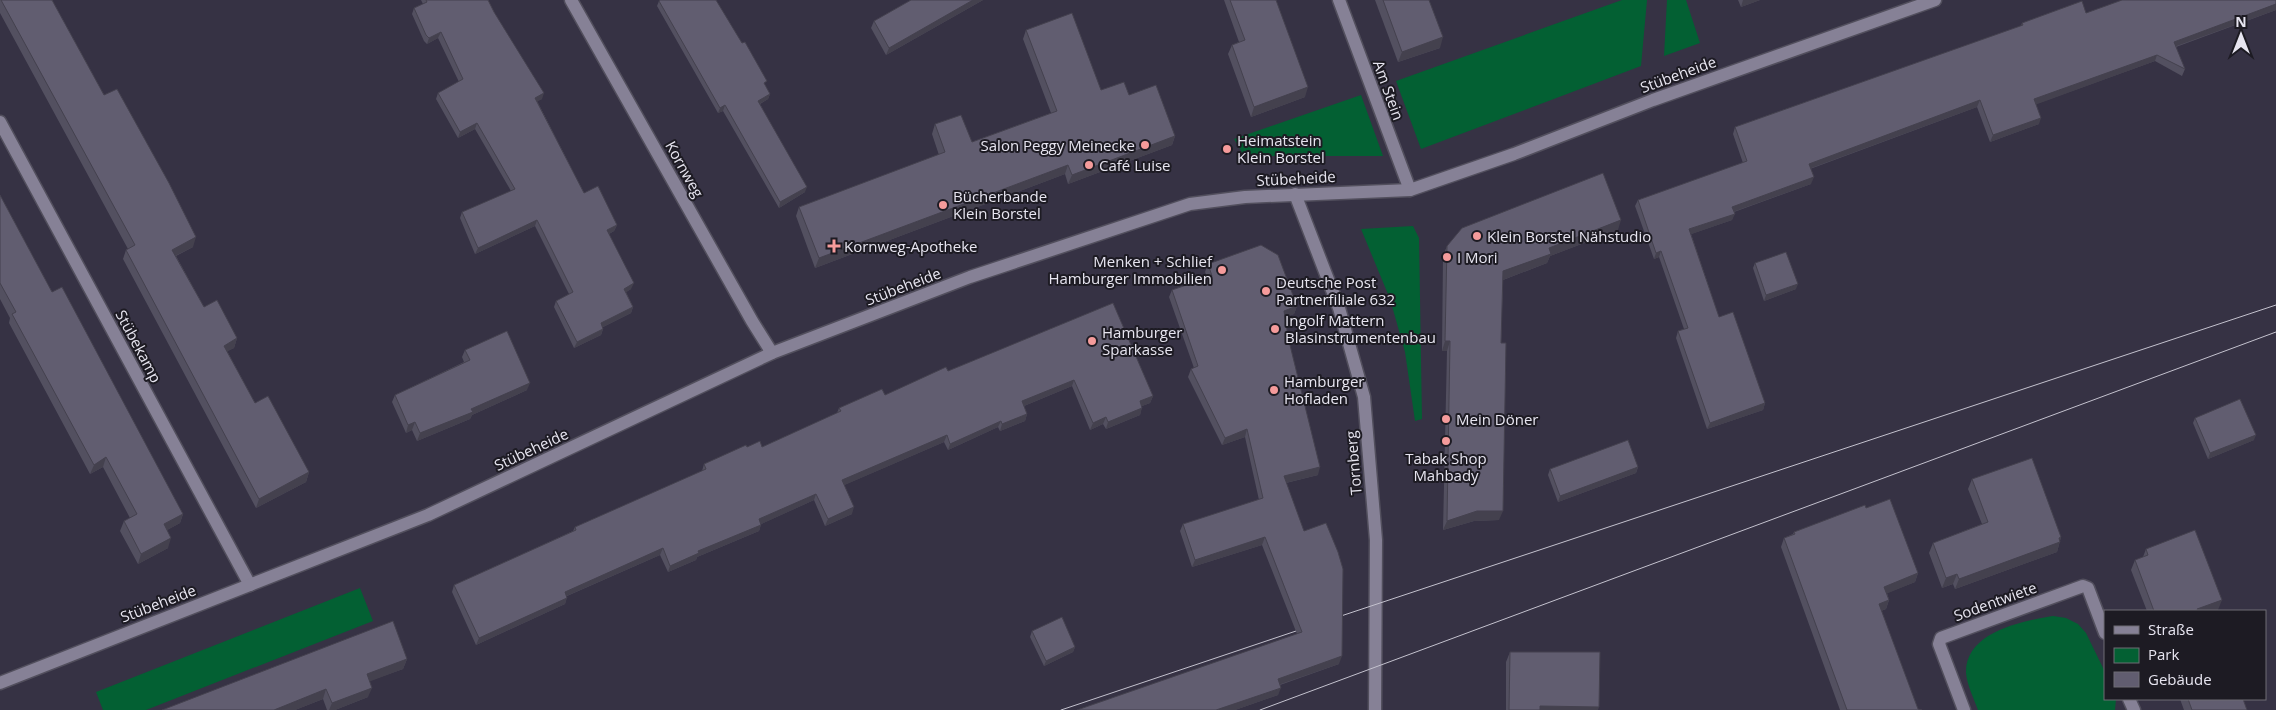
<svg xmlns="http://www.w3.org/2000/svg" width="2276" height="710" font-family="'Open Sans',sans-serif">
  <style>
    .green { fill: #036033 }
    .lines { fill: none; stroke-linecap: round; stroke-linejoin: round }
    .minor-casing { stroke: #524f5d; stroke-width: 15 }
    .minor { stroke: #868196; stroke-width: 12 }
    .tram { stroke: #c4c2ce; stroke-width: 1 }
    .wall { fill: #535060 }
    .shaded-wall { fill: #44414e }
    .building { fill: #615d70; stroke: #44414e }
    .poi-dot { fill: #f59b9b; stroke: #1d1b23; stroke-width: 2 }
    .labels { text-anchor: middle; dominant-baseline: central; stroke-width: 4; stroke-linejoin: round; paint-order: stroke }
    .street-label { font-size: 15px; fill: #e7e5f0; stroke: #1d1b23 }
    .poi-label { font-size: 15px; fill: #e7e5f0; stroke: #1d1b23; text-anchor: start }
  </style>
  <rect width="100%" height="100%" fill="#363244"/>
  <g class="green">
    <polygon points="1622,0 1647,0 1641,66 1421,149 1396,81"/>
    <polygon points="1667,0 1686,0 1700,43 1664,56"/>
    <polygon points="1361,95 1383,156 1244,156 1234,139"/>
    <polygon points="1413,226 1419,238 1422,419 1415,421 1405,352 1390,299 1361,229"/>
    <polygon points="360,588 373,621 146,710 103,710 96,692"/>
    <path d="M2053 616 2066 618 2078 624 2086 633 2105 672V699H2116L2115 710H1978C1974 699 1967 685 1966 673 1965 632 2022 621 2053 616Z"/>
  </g>
  <g class="lines">
    <g class="minor-casing">
      <g id="minor">
        <polyline points="571,0 752,321 772,353"/>
        <polyline points="1339,0 1410,190"/>
        <polyline points="0,122 250,585"/>
        <polyline points="1295,194 1339,308 1364,397 1376,540 1375,710"/>
        <polyline points="0,683 428,515 772,353 970,277 1190,204 1245,197 1410,190 1514,154 1653,100 1935,0"/>
        <polyline points="2129,699 2134,710"/>
        <polyline points="1964,710 1939,644 1941,638 2083,586 2088,588 2105,633"/>
      </g>
    </g>
    <use href="#minor" class="minor"/>
    <g class="tram">
      <polyline points="1329,620 2276,305"/>
      <polyline points="1061,710 1308,627"/>
      <polyline points="1260,710 2276,332"/>
    </g>
  </g>
  <g class="wall">
    <polygon points="0,0 52,0 104,95 193,247 176,256 204,307 237,338 234,348 227,351 255,403 309,472 306,482 256,508 123,259 126,250 128,249 0,13"/>
    <polygon points="421,0 488,0 494,12 542,99 537,101 584,193 617,225 614,231 609,234 631,289 626,292 633,307 631,313 603,327 603,329 601,335 574,348 554,307 556,301 569,294 535,226 475,254 460,218 462,212 511,191 475,129 458,138 436,99 438,93 459,82 438,38 427,44 424,41 412,14 414,8 423,4"/>
    <polygon points="911,0 983,0 886,55 871,28 874,21"/>
    <polygon points="1224,0 1276,0 1305,97 1251,117 1228,54 1232,45 1239,42"/>
    <polygon points="1375,0 1429,0 1440,48 1398,62"/>
    <polygon points="1738,0 1760,0 1741,7"/>
    <polygon points="659,1 765,85 770,94 768,99 760,104 805,192 779,208 723,111 718,113 657,6"/>
    <polygon points="2276,10 2176,47 2185,69 2182,76 2155,61 2036,104 2039,124 1990,142 1977,107 1810,169 1811,184 1734,212 1732,220 1691,234 1719,317 1765,403 1763,410 1707,429 1676,338 1678,331 1684,329 1659,257 1654,259 1635,206 1638,200 1743,163 1733,134 1735,127 2021,26 2022,23 2086,13"/>
    <polygon points="1026,30 1101,90 1129,95 1175,136 1172,145 1068,184 1065,174 815,268 796,216 799,207 939,155 932,134 935,124 972,142 1051,113 1023,39"/>
    <polygon points="0,195 52,292 183,514 180,523 167,530 168,548 138,564 120,531 124,521 130,518 103,467 90,474 9,323 10,318 0,299"/>
    <polygon points="1618,230 1550,256 1547,263 1503,280 1501,343 1499,520 1474,521 1443,530 1447,351 1442,351 1443,256 1447,246"/>
    <polygon points="1755,263 1796,289 1764,301 1753,268"/>
    <polygon points="1208,264 1297,306 1294,314 1285,317 1288,337 1318,475 1286,483 1339,664 1280,685 1278,695 1235,710 1077,710 1297,634 1262,545 1192,567 1180,531 1183,524 1259,500 1245,437 1222,445 1188,377 1191,369 1194,368 1169,297 1172,290 1207,277 1205,272"/>
    <polygon points="1113,303 1153,396 1150,403 1142,406 1140,415 1106,429 1103,424 1090,430 1072,386 1024,406 1027,414 1025,421 1000,431 998,427 948,450 944,442 844,485 852,514 825,526 814,500 761,524 759,531 697,557 696,560 668,572 660,555 567,596 565,604 476,645 452,592 454,585 573,531 575,527 702,471 704,464 747,447 762,447 837,413 839,408 885,395 948,371"/>
    <polygon points="465,350 527,390 472,415 470,419 417,441 412,430 406,433 392,402 395,395 464,362 462,357"/>
    <polygon points="2195,418 2254,440 2208,459 2193,423"/>
    <polygon points="1638,467 1636,473 1558,502 1548,475 1550,469"/>
    <polygon points="1972,479 2061,537 2057,552 1955,589 1953,584 1942,588 1929,553 1933,543 1982,524 1968,489"/>
    <polygon points="1866,508 1918,573 1915,582 1887,593 1889,600 1886,609 1881,611 1918,709 1922,710 1840,710 1781,547 1784,538 1793,534 1794,532"/>
    <polygon points="2146,549 2218,610 2215,611 2147,611 2131,570 2135,560 2143,557"/>
    <polygon points="1032,631 1075,647 1073,652 1044,666 1030,637"/>
    <polygon points="1510,652 1598,710 1506,710 1506,662"/>
    <polygon points="407,659 403,669 369,681 368,697 335,710 327,710 323,699 295,710 162,710"/>
    <polygon points="2180,699 2243,699 2247,710 2184,710"/>
  </g>
  <g class="shaded-wall">
    <polygon points="973,0 983,0 886,55 889,48"/>
    <polygon points="1743,0 1760,0 1741,7"/>
    <polygon points="2276,4 2276,10 2171,48 2174,42"/>
    <polygon points="441,32 438,38 427,44 429,38"/>
    <polygon points="1443,37 1440,48 1398,62 1402,52"/>
    <polygon points="2157,55 2155,61 2032,106 2034,99"/>
    <polygon points="1308,87 1305,97 1251,117 1254,107"/>
    <polygon points="544,93 542,99 533,104 535,98"/>
    <polygon points="770,94 768,99 756,106 758,101"/>
    <polygon points="1980,100 1977,107 1806,170 1809,164"/>
    <polygon points="725,105 723,111 718,113 720,108"/>
    <polygon points="2041,118 2039,124 1990,142 1993,135"/>
    <polygon points="477,123 475,129 458,138 460,132"/>
    <polygon points="1175,136 1172,145 1068,184 1072,175"/>
    <polygon points="1068,165 1065,174 815,268 819,258"/>
    <polygon points="1814,177 1811,184 1730,213 1732,207"/>
    <polygon points="807,187 805,192 779,208 780,202"/>
    <polygon points="1735,214 1732,220 1686,236 1689,229"/>
    <polygon points="537,220 535,226 475,254 478,248"/>
    <polygon points="1621,220 1618,230 1550,256 1547,263 1500,281 1503,271 1549,248"/>
    <polygon points="617,225 614,231 605,236 607,230"/>
    <polygon points="196,237 193,247 169,259 172,250"/>
    <polygon points="1661,251 1659,257 1654,259 1656,253"/>
    <polygon points="634,283 631,289 622,295 624,289"/>
    <polygon points="1798,284 1796,289 1764,301 1766,295"/>
    <polygon points="1297,306 1294,314 1281,319 1284,311"/>
    <polygon points="633,307 631,313 599,329 601,323"/>
    <polygon points="603,329 601,335 574,348 577,342"/>
    <polygon points="237,338 234,348 221,355 224,346"/>
    <polygon points="1445,341 1450,341 1447,351 1442,351"/>
    <polygon points="1074,380 1072,386 1019,408 1022,401"/>
    <polygon points="530,383 527,390 472,415 470,419 417,441 420,433 471,409"/>
    <polygon points="1153,396 1150,403 1137,408 1140,401"/>
    <polygon points="1765,403 1763,410 1707,429 1710,423"/>
    <polygon points="1142,408 1140,415 1106,429 1108,422"/>
    <polygon points="1027,414 1025,421 1000,431 1002,424"/>
    <polygon points="1106,417 1103,424 1090,430 1093,423"/>
    <polygon points="1001,421 998,427 948,450 950,444"/>
    <polygon points="415,422 412,430 406,433 408,425"/>
    <polygon points="1247,429 1245,437 1222,445 1225,438"/>
    <polygon points="947,435 944,442 840,487 842,480"/>
    <polygon points="2256,435 2254,440 2208,459 2210,453"/>
    <polygon points="106,457 103,467 90,474 94,465"/>
    <polygon points="1320,467 1318,475 1281,484 1284,476"/>
    <polygon points="1638,467 1636,473 1558,502 1560,496"/>
    <polygon points="309,472 306,482 256,508 259,499"/>
    <polygon points="816,494 814,500 757,526 759,519"/>
    <polygon points="854,507 852,514 825,526 828,519"/>
    <polygon points="1477,511 1503,511 1499,520 1474,521 1443,530 1447,521"/>
    <polygon points="183,514 180,523 160,534 164,524"/>
    <polygon points="761,525 759,531 697,557 696,560 668,572 670,566 698,551"/>
    <polygon points="1265,537 1262,545 1192,567 1195,560"/>
    <polygon points="2061,537 2057,552 1955,589 1959,579"/>
    <polygon points="171,538 168,548 138,564 141,554"/>
    <polygon points="663,548 660,555 562,598 565,592"/>
    <polygon points="1918,573 1915,582 1881,596 1884,587"/>
    <polygon points="1957,574 1953,584 1942,588 1946,578"/>
    <polygon points="567,598 565,604 476,645 479,638"/>
    <polygon points="1889,600 1886,609 1875,613 1879,604"/>
    <polygon points="2222,600 2218,610 2215,611 2196,611 2197,609"/>
    <polygon points="1075,647 1073,652 1044,666 1046,661"/>
    <polygon points="1342,656 1339,664 1275,686 1278,679"/>
    <polygon points="407,659 403,669 363,684 367,674"/>
    <polygon points="372,688 368,697 335,710 329,710 332,703"/>
    <polygon points="1281,688 1278,695 1235,710 1216,710"/>
    <polygon points="326,689 323,699 295,710 274,710"/>
    <polygon points="1540,706 1599,707 1598,710 1538,710"/>
  </g>
  <g class="building">
    <polygon points="1,0 52,0 104,95 117,89 169,183 196,237 172,250 204,307 217,300 237,338 224,346 255,403 268,396 309,472 259,499 126,250 135,245"/>
    <polygon points="426,0 488,0 494,12 544,93 535,98 584,193 598,186 617,225 607,230 634,283 624,289 633,307 601,323 603,329 577,342 556,301 573,292 537,220 478,248 462,212 515,189 477,123 460,132 438,93 463,79 441,32 429,38 426,35 414,8 427,2"/>
    <polygon points="660,0 716,0 742,43 745,42 767,81 764,83 770,94 758,101 807,187 780,202 725,105 720,108 659,1"/>
    <polygon points="911,0 973,0 889,48 874,21"/>
    <polygon points="1230,0 1276,0 1308,87 1254,107 1232,45 1245,40"/>
    <polygon points="1383,0 1429,0 1443,37 1402,52"/>
    <polygon points="2122,0 2276,0 2276,4 2174,42 2185,69 2157,55 2034,99 2041,118 1993,135 1980,100 1809,164 1814,177 1732,207 1735,214 1689,229 1719,317 1733,312 1765,403 1710,423 1678,331 1688,328 1661,251 1656,253 1638,200 1747,161 1735,127 2023,25 2022,23 2082,1 2086,13"/>
    <polygon points="1072,13 1101,90 1124,82 1129,95 1156,85 1175,136 1072,175 1068,165 819,258 799,207 945,152 935,124 961,115 972,142 1057,111 1026,30"/>
    <polygon points="1603,173 1621,220 1549,248 1551,254 1503,271 1501,343 1506,343 1503,511 1477,511 1447,521 1450,341 1445,341 1447,246 1462,228"/>
    <polygon points="0,195 52,292 62,287 183,514 164,524 171,538 141,554 124,521 137,514 106,457 94,465 12,314 16,312 0,283"/>
    <polygon points="1261,245 1278,255 1297,306 1284,311 1288,337 1320,467 1284,476 1304,531 1326,523 1338,552 1343,569 1342,656 1278,679 1281,688 1216,710 1077,710 1302,632 1265,537 1195,560 1183,524 1263,498 1247,429 1225,438 1191,369 1198,366 1172,290 1212,276 1208,264"/>
    <polygon points="1786,252 1798,284 1766,295 1755,263"/>
    <polygon points="1113,303 1153,396 1140,401 1142,408 1108,422 1106,417 1093,423 1074,380 1022,401 1027,414 1002,424 1001,421 950,444 947,435 842,480 854,507 828,519 816,494 759,519 761,525 698,551 699,553 670,566 663,548 565,592 567,598 479,638 454,585 576,530 575,527 706,469 704,464 746,445 747,447 760,441 762,447 841,411 839,408 882,389 885,395 946,367 948,371"/>
    <polygon points="507,331 530,383 471,409 473,412 420,433 415,422 408,425 395,395 470,360 465,350"/>
    <polygon points="2240,399 2256,435 2210,453 2195,418"/>
    <polygon points="1628,440 1638,467 1560,496 1550,469"/>
    <polygon points="2032,458 2061,537 2059,538 2060,542 1959,579 1957,574 1946,578 1933,543 1988,522 1972,479"/>
    <polygon points="1890,499 1918,573 1884,587 1889,600 1879,604 1918,709 1922,710 1847,710 1784,538 1795,534 1794,532 1865,505 1866,508"/>
    <polygon points="2195,530 2222,600 2197,609 2198,611 2154,611 2135,560 2148,555 2146,549"/>
    <polygon points="1062,617 1075,647 1046,661 1032,631"/>
    <polygon points="393,621 407,659 367,674 372,688 332,703 326,689 274,710 162,710"/>
    <polygon points="1510,652 1600,652 1599,707 1540,706 1540,710 1509,710"/>
    <polygon points="2188,699 2243,699 2247,710 2192,710"/>
  </g>
  <g class="poi-dot">
    <circle cx="1145" cy="145" r="5"/>
    <circle cx="1227" cy="149" r="5"/>
    <circle cx="1089" cy="165" r="5"/>
    <circle cx="943" cy="205" r="5"/>
    <circle cx="1477" cy="236" r="5"/>
    <path d="M831.5 238.5h5v5h5v5h-5v5h-5v-5h-5v-5h5z"/>
    <circle cx="1447" cy="257" r="5"/>
    <circle cx="1222" cy="270" r="5"/>
    <circle cx="1266" cy="291" r="5"/>
    <circle cx="1275" cy="329" r="5"/>
    <circle cx="1092" cy="341" r="5"/>
    <circle cx="1274" cy="390" r="5"/>
    <circle cx="1446" cy="419" r="5"/>
    <circle cx="1446" cy="441" r="5"/>
  </g>
  <g class="labels">
    <g class="street-label">
      <text transform="translate(1678 74) rotate(-20)">Stübeheide</text>
      <text transform="translate(1389 90) rotate(70)">Am Stein</text>
      <text transform="translate(685 169) rotate(61)">Kornweg</text>
      <text transform="translate(1296 178) rotate(-3)">Stübeheide</text>
      <text transform="translate(903 286) rotate(-21)">Stübeheide</text>
      <text transform="translate(139 346) rotate(62)">Stübekamp</text>
      <text transform="translate(531 449) rotate(-25)">Stübeheide</text>
      <text transform="translate(1353 463) rotate(-95)">Tornberg</text>
      <text transform="translate(1995 601) rotate(-20)">Sodentwiete</text>
      <text transform="translate(158 603) rotate(-21)">Stübeheide</text>
    </g>
    <g class="poi-label">
      <text x="1237" y="140">Heimatstein<tspan x="1237" dy="17">Klein Borstel</tspan></text>
      <text x="1135" y="145" text-anchor="end">Salon Peggy Meinecke</text>
      <text x="1099" y="165">Café Luise</text>
      <text x="953" y="196">Bücherbande<tspan x="953" dy="17">Klein Borstel</tspan></text>
      <text x="1487" y="236">Klein Borstel Nähstudio</text>
      <text x="844" y="246">Kornweg-Apotheke</text>
      <text x="1457" y="257">I Mori</text>
      <text x="1212" y="261" text-anchor="end">Menken + Schlief<tspan x="1212" dy="17">Hamburger Immobilien</tspan></text>
      <text x="1276" y="282">Deutsche Post<tspan x="1276" dy="17">Partnerfiliale 632</tspan></text>
      <text x="1285" y="320">Ingolf Mattern<tspan x="1285" dy="17">Blasinstrumentenbau</tspan></text>
      <text x="1102" y="332">Hamburger<tspan x="1102" dy="17">Sparkasse</tspan></text>
      <text x="1284" y="381">Hamburger<tspan x="1284" dy="17">Hofladen</tspan></text>
      <text x="1456" y="419">Mein Döner</text>
      <text x="1446" y="458" text-anchor="middle">Tabak Shop<tspan x="1446" dy="17">Mahbady</tspan></text>
    </g>
  </g>
  <rect x="2104" y="610" width="162" height="90" fill="#1d1b23" stroke="#6e6c75"/>
  <rect x="2114" y="626" width="25" height="8" fill="#868196" stroke="#6e6c75"/>
  <text x="2148" y="635" font-size="15" fill="#e7e5f0">Straße</text>
  <rect x="2114" y="648" width="25" height="15" fill="#036033" stroke="#6e6c75"/>
  <text x="2148" y="660" font-size="15" fill="#e7e5f0">Park</text>
  <rect x="2114" y="672" width="25" height="15" fill="#615d70" stroke="#6e6c75"/>
  <text x="2148" y="685" font-size="15" fill="#e7e5f0">Gebäude</text>
  <g transform="translate(2241 35)" stroke="#1d1b23" stroke-width="4" paint-order="stroke">
  <path d="M0-4L9 19L0 12L-9 19Z" fill="#e7e5f0"/>
  <text y="-8" font-size="14" font-weight="bold" text-anchor="middle" fill="#e7e5f0">N</text>
  </g>
</svg>
